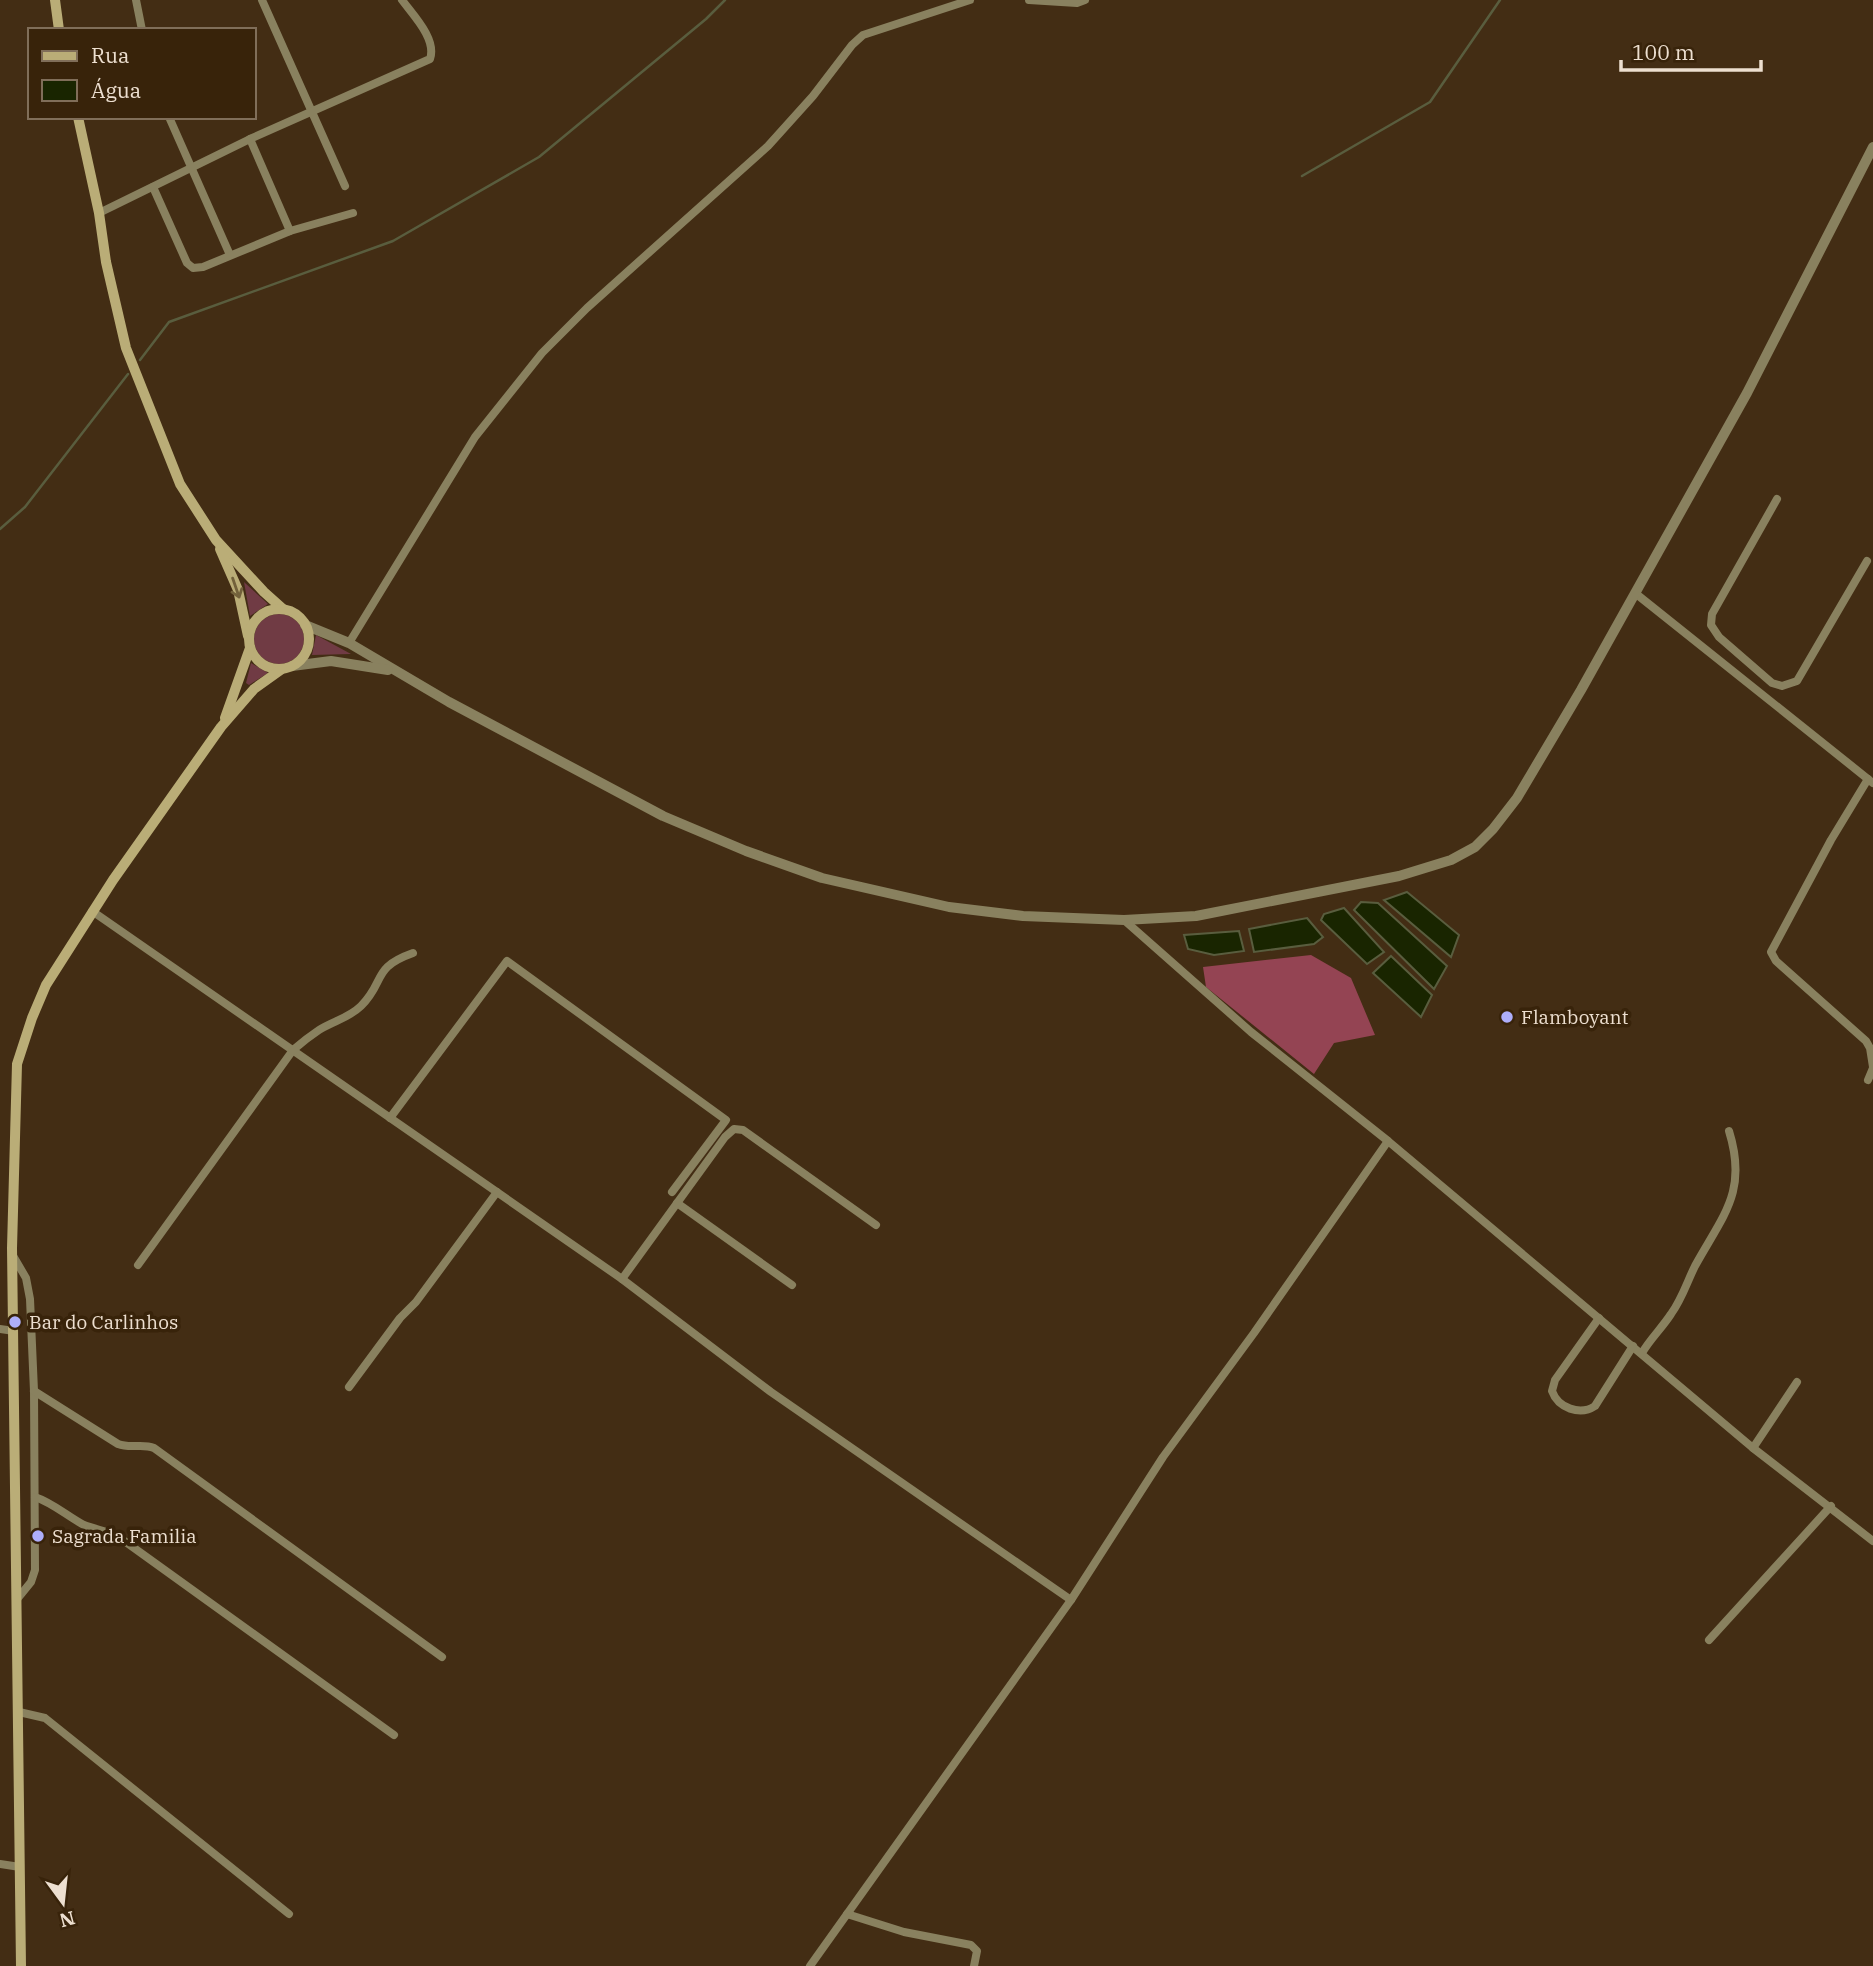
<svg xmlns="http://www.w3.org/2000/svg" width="1873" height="1966" font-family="'IBM Plex Serif',serif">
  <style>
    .green { fill: #703b44 }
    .forest { fill: #944453 }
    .water { fill: #192500; stroke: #595d3e; stroke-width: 2 }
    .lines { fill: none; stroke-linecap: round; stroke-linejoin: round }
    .stream { stroke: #595d3e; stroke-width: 2.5 }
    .minor { stroke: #89815f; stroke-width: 8 }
    .tertiary { stroke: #89815f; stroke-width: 10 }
    .secondary { stroke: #baad77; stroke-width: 10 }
    .oneway { stroke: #72613b }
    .poi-dot { fill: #aeaefa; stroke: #38230a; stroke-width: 2.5 }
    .labels { text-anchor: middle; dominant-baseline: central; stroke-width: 7; stroke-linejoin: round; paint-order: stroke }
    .poi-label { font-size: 19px; fill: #eddfd0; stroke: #38230a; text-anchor: start }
  </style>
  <rect width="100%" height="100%" fill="#432d14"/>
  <g class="green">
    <polygon points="244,582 268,604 250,616"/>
    <circle cx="279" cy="639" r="25"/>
    <polygon points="316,635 351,654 312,655"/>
    <polygon points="251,663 268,673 249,685 246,683"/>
  </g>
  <polygon class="forest" points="1311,955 1351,978 1375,1035 1334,1043 1314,1074 1206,987 1203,967"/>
  <g class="water">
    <polygon points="1407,892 1459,935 1451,957 1384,900"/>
    <polygon points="1361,902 1378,903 1447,966 1434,989 1354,910"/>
    <polygon points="1344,908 1384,952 1367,964 1321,920 1324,914"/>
    <polygon points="1307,918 1323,937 1314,944 1254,952 1249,929"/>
    <polygon points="1239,931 1244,951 1214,955 1188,949 1184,935"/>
    <polygon points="1391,956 1432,995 1421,1017 1373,973"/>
  </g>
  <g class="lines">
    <g class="stream">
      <polyline points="1302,176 1430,102 1500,0"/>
      <polyline points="140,360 169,322 393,241 539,157 706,19 725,0"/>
      <polyline points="0,529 25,507 128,374"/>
    </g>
    <g class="minor">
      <polyline points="136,0 142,30"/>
      <polyline points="262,0 345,186"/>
      <polyline points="1029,0 1077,3 1085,0"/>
      <polyline points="169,117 230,255"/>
      <polyline points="250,139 290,231"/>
      <polyline points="153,187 187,263 193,268 203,267 290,231 353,213"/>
      <path d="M99 213 250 139 430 59C437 39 413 15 402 0"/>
      <polyline points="1777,499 1712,614 1711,625 1719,637 1772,683 1782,686 1797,681 1867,561"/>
      <polyline points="1635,593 1873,783"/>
      <polyline points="349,643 475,437 542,353 587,308 768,146 813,96 852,45 863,35 970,0"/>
      <polyline points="1868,779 1831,840 1771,952 1776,961 1866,1041 1870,1048 1873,1067"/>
      <polyline points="92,911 622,1279 771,1392 1071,1600"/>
      <polyline points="1124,920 1251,1032 1388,1141 1753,1448 1873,1541"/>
      <polyline points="1868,1080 1873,1068"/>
      <polyline points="390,1118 507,961 726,1120 672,1192"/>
      <polyline points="677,1203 792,1285"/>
      <polyline points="12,1254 26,1278 30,1299 34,1391 35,1570 31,1582 18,1598"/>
      <path d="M138 1265 293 1050C301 1043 310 1036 319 1030 333 1021 349 1018 361 1006 386 981 371 968 413 953"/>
      <polyline points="622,1279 725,1137 734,1129 743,1130 876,1225"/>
      <path d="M1599 1318 1555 1380 1552 1391C1558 1408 1580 1416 1595 1406L1633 1346"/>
      <polyline points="0,1329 14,1331"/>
      <path d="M1642 1353C1650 1339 1662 1328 1671 1314 1682 1299 1687 1282 1695 1266 1723 1215 1748 1192 1729 1131"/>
      <polyline points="349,1387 400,1318 416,1302 497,1192"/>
      <path d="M34 1391 118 1444C131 1449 142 1443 154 1448L442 1657"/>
      <polyline points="1753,1448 1797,1382"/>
      <path d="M35 1497C53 1503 67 1516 84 1525 94 1529 106 1531 116 1535L394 1735"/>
      <polyline points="1709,1640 1831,1506"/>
      <polyline points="19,1712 45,1718 289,1914"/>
      <polyline points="0,1864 20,1867"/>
      <polyline points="847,1914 904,1932 971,1945 977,1951 974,1966"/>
      <polyline points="810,1966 1071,1600 1163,1457 1254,1333 1388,1141"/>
    </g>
    <g class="tertiary">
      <polyline points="305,625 349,643 449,702 663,816 746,851 822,878 949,907 1023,916 1124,920 1196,916 1399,876 1451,860 1475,847 1493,829 1517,798 1581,690 1747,393 1873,147"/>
      <polyline points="292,666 331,661 388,670"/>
    </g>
    <g class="secondary">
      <polyline points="55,0 59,30"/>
      <polyline points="78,117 99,213 106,262 126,348 180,484 216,540 264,592 283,609"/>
      <polyline points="220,549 238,590 248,636"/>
      <circle cx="279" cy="639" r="30"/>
      <polyline points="225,718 250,648"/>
      <polyline points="21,1966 12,1248 17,1064 32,1018 46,985 113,880 221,727 254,689 282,669"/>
    </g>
  </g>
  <defs><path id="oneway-shaft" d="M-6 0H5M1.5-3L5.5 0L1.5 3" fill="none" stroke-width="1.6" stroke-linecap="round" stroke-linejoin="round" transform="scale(1.75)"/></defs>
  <use class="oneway" href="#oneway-shaft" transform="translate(236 588) rotate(71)"/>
  <g class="poi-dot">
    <circle cx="1507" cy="1017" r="7"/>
    <circle cx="15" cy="1322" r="7"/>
    <circle cx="38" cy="1536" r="7"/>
  </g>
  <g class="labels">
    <g class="poi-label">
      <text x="1521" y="1017">Flamboyant</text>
      <text x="29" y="1322">Bar do Carlinhos</text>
      <text x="52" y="1536">Sagrada Familia</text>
    </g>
  </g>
  <rect x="28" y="28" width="228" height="91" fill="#38230a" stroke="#806e59" stroke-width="2"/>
  <rect x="42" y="51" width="35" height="10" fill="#baad77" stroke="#806e59" stroke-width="2"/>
  <text x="91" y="63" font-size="21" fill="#eddfd0">Rua</text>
  <rect x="42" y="80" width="35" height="21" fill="#192500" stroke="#806e59" stroke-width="2"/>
  <text x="91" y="98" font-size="21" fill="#eddfd0">Água</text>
  <g transform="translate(63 1903) rotate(165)" stroke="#38230a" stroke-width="5" paint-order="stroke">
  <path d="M0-5L12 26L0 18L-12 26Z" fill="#eddfd0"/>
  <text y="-10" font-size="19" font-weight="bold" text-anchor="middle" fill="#eddfd0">N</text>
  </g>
  <path d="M1621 60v10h140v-10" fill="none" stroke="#eddfd0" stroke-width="3.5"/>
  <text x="1632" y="60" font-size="21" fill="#eddfd0" stroke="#38230a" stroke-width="5" paint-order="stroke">100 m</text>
</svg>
